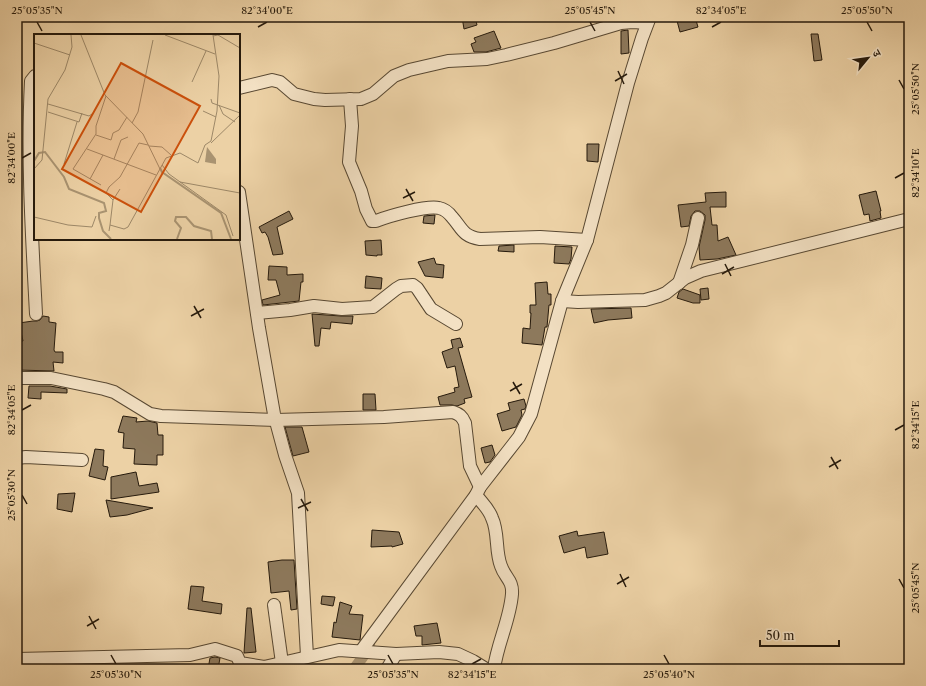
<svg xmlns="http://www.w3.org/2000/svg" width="926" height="686" font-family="'Libre Caslon Text','Noto Serif Devanagari',serif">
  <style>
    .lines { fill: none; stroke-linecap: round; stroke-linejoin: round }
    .canal { stroke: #a99371; stroke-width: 11 }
    .building { fill: #8d795c; stroke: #261a0c }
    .minor-casing { stroke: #584832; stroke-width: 14 }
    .minor { stroke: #f3e1c4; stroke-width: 12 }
    .ticks { fill: none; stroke: #261a0c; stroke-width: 1.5 }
    .inset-river { fill: none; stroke: #a99371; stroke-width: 2 }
    .inset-road { fill: none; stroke: #9d8868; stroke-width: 1 }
    .view { fill: #cb500c; fill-opacity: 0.15; stroke: #cb500c; stroke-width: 2 }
    .inset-edge { fill: none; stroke: #261a0c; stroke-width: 2 }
    .neatline { fill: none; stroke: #261a0c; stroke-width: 1.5 }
    .ticks-label { font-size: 10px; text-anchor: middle; fill: #261a0c }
  </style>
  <rect width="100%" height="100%" fill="#ecd1a5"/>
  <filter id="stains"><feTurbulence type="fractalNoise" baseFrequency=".005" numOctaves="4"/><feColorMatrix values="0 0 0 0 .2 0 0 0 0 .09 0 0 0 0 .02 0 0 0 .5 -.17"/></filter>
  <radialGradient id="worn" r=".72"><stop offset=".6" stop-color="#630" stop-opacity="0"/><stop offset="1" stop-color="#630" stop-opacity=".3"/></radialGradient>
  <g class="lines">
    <polyline class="canal" points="354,669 370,647"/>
  </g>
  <g class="building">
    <polygon points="462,17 475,17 477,25 464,29"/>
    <polygon points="676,17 695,17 698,27 680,32"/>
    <polygon points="628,30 629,53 621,54 621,31"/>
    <polygon points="494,31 501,48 486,52 474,52 471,44 476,42 474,38"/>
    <polygon points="811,34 818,34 822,60 814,61"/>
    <polygon points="587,144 599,144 598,162 587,161"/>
    <polygon points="876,191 881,211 880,211 881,218 870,221 869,214 864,215 859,195"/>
    <polygon points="726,192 726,207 710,207 712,225 717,225 718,241 728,237 736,255 717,259 700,260 699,247 705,220 705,215 700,211 695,211 691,216 689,226 681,227 678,205 706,202 705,193"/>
    <polygon points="289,211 293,219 277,227 283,254 273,255 268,237 265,232 262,233 259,227"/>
    <polygon points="435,215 434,224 423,223 424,216"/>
    <polygon points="381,240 382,255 377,255 377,256 366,255 365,241"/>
    <polygon points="514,245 514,252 498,251 499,246"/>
    <polygon points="555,246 572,247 571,259 569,264 554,263"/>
    <polygon points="434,258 436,264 444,265 443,278 425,276 418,262"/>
    <polygon points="269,266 287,267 287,275 303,274 303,282 301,282 299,301 263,305 262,300 280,295 276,280 268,280"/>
    <polygon points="366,276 382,278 381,289 365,288"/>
    <polygon points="547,282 548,294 551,294 551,305 549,305 547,327 545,327 542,345 522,343 523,328 530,329 531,313 530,313 530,305 536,305 535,283"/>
    <polygon points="708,288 709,299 701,300 700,289"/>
    <polygon points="683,289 700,295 700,303 693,303 677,298 679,292"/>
    <polygon points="631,308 632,318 608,320 594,323 591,309"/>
    <polygon points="312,314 341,316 353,316 352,324 331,322 330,329 321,328 319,346 315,346"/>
    <polygon points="43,316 49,317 49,322 56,323 54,350 55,352 63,352 63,363 53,362 54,371 17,370 17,341 23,341 19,323 33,321 37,321 40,320"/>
    <polygon points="460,338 463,347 458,348 472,397 464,399 465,403 457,406 452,405 440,405 438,397 455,392 454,388 459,387 455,366 447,368 442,352 453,348 451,340"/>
    <polygon points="29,386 50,386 67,389 67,393 41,392 41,399 28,398"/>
    <polygon points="363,394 375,394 376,410 363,410"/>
    <polygon points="524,399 526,406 525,409 521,410 522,415 516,427 502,431 497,414 510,410 508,403"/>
    <polygon points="123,416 137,418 136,422 148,421 157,423 158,435 163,435 163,455 157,455 157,465 134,464 135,449 123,448 124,433 118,432"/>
    <polygon points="285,427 302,427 309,452 293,456"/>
    <polygon points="492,445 495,455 490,462 485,463 481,448"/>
    <polygon points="95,449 104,450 103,466 108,467 105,480 89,476"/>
    <polygon points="136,472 139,486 157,483 159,492 111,499 111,477"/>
    <polygon points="75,493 72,512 57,509 58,494"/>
    <polygon points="106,500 153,508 127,515 110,517"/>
    <polygon points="372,530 399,532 403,544 392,547 392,546 371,547"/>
    <polygon points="577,531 578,536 604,532 608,554 587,558 585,547 564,553 559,536"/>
    <polygon points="282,560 294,560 297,609 291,610 289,591 271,593 268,562"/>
    <polygon points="191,586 204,587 202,601 222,604 221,614 188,609"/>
    <polygon points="322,596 335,597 333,606 321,604"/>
    <polygon points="340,602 352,606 349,614 363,615 360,640 332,637 334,622 336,623"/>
    <polygon points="247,608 251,608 256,652 244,653"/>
    <polygon points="437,623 441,643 422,645 422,636 416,636 414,626"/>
    <polygon points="215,657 220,658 218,669 208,669 210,658"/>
  </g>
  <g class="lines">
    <g class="minor-casing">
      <g id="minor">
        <path d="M35 76 31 81C27 159 32 237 36 314"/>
        <polyline points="239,88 272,80 280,82 294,94 314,99 325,100 361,99 373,94 394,76 409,70 448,61 487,59 506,55 554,43 621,23 633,22 647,23"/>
        <path d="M350 99 352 126 349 162 361 191 366 209 372 221H376C389 216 427 205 439 208 444 209 449 213 452 217 462 228 462 236 480 239L540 237 587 240"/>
        <polyline points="239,192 259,328 274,414 285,455 298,493 307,656"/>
        <polyline points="679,283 692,245 698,218"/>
        <polyline points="562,301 578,302 645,300 659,296 666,293 685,278 701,271 909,219"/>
        <polyline points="257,313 290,310 314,306 342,309 373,307 396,289 401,286 413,285 417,288 431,309 456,324"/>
        <path d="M17 378H51L104 389 114 392 150 414 161 416 276 420 384 417 453 412C459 414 462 416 465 423L470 466 480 487"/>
        <polyline points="17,458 26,457 82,460"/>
        <path d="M476 495C482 503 489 509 492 518 499 533 495 551 501 566 505 578 513 580 512 594 510 620 497 644 494 669"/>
        <polyline points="274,605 282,663"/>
        <polyline points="361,651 476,495 480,487 519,437 531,414 562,301 587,240 628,83 642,38 650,17"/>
        <polyline points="17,659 190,655 215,649 237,656 240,663 264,667 339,650 396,654 439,652 458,654 473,661 486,669"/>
        <polyline points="387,669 396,654"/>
      </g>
    </g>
    <use href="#minor" class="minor"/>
  </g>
  <path class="ticks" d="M37 22 42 31M590 22 595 31M867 22 872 31M258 27 267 22M712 27 721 22M618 71 624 84M899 80 904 89M615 81 627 74M22 158 31 153M895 178 904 173M406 189 413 201M403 198 415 192M725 264 731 276M722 274 734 267M194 306 201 318M191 316 204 309M513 382 520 394M510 391 522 384M22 410 31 405M895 430 904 425M831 457 838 469M829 467 841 460M22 495 27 504M301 499 308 511M298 508 311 502M620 574 626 587M899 579 904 588M617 584 629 577M89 616 96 629M87 626 99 619M111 655 116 664M388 655 393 664M664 655 669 664M472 664 481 659"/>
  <g transform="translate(34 34)">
    <rect width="206" height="206" fill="#ecd1a5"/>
    <path d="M173 113 182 125V130L171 128Z" fill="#a99371"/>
    <path class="inset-river" d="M0 127 5 119 11 118 30 143 35 155 70 169 72 177 65 179V184L69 197 77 205M126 134 128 138 187 179 197 205M143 205 147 194 141 187 142 183H152L160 192 177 197 178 205"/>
    <path class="inset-road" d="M47 1 71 61 109 100 126 135M131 1 181 20M179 2 184 1 206 14M0 9 36 21M158 48 172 17M177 65 178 69 206 79M14 70 55 82 58 80M185 71 189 80 201 88M169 77 182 83M14 78 45 88 48 79M98 89 104 78 119 6M62 101 77 106 79 99 85 96 93 83M177 109 206 81M115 112 128 113 137 121M53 115 122 141M80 125 87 106 94 103M30 130 43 88M128 131 135 140 192 181 199 202M0 135 8 126 14 65 31 36 38 13 37 1M56 145 69 121M146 148 206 159M67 151 39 135 62 100V92L72 62M79 166 72 159 75 153 86 143 105 109 114 111M0 183 34 191 58 193 62 182M76 191 79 166 86 155M75 197 76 191 90 195 94 193 132 124 146 119 164 129 171 111 177 107 183 77 185 42 179 1"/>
    <path class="view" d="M87 29 166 72 107 178 28 135Z"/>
    <rect width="206" height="206" class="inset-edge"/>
  </g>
  <rect width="926" height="686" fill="none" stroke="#ecd1a5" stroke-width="44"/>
  <g transform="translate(868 58) rotate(61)" stroke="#f3e1c4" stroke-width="3" paint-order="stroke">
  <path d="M0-3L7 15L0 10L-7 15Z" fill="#261a0c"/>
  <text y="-6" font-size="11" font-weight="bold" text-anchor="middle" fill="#261a0c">उ</text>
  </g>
  <path d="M760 640v6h79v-6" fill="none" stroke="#261a0c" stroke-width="2"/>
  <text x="766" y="640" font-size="12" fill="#261a0c" stroke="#f3e1c4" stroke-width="3" paint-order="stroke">50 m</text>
  <rect x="22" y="22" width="882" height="642" class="neatline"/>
  <g class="ticks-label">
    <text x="37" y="14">25°05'35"N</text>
    <text x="267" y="14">82°34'00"E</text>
    <text x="590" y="14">25°05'45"N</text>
    <text x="721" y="14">82°34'05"E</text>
    <text x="867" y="14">25°05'50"N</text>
    <text transform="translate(915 89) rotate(-90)" y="4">25°05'50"N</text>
    <text transform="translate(11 158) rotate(-90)" y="4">82°34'00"E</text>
    <text transform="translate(915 173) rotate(-90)" y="4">82°34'10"E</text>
    <text transform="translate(11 410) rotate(-90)" y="4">82°34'05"E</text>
    <text transform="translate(915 425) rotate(-90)" y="4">82°34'15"E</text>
    <text transform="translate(11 495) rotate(-90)" y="4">25°05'30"N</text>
    <text transform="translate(915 588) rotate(-90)" y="4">25°05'45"N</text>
    <text x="116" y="678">25°05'30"N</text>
    <text x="393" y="678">25°05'35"N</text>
    <text x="472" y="678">82°34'15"E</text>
    <text x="669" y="678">25°05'40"N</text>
  </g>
  <rect width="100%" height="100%" filter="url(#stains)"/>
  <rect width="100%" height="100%" fill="url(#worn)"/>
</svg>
